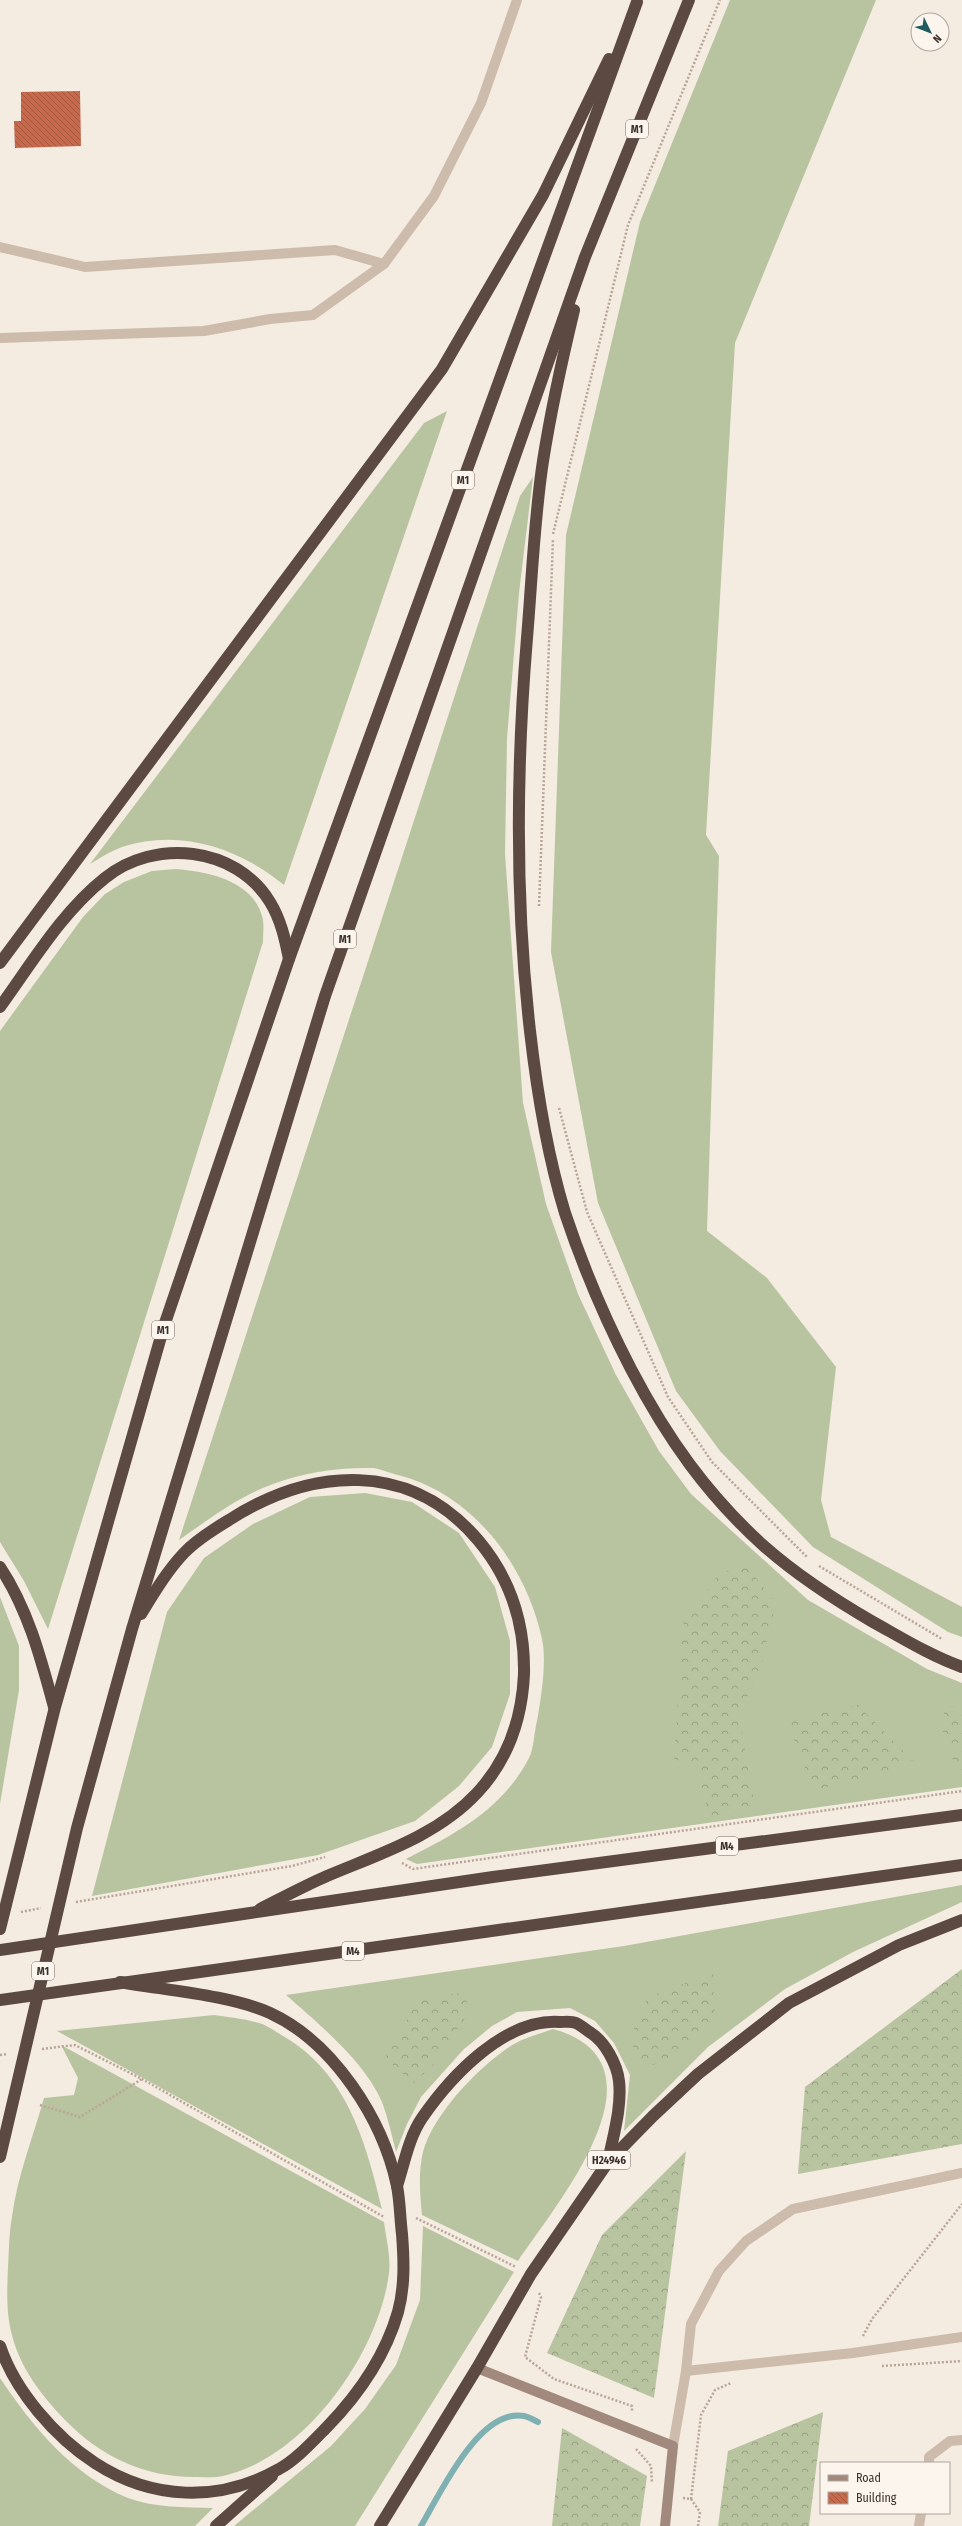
<svg xmlns="http://www.w3.org/2000/svg" width="962" height="2526" font-family="'Fira Sans Condensed',sans-serif">
  <style>
    .grass { fill: #b8c4a0 }
    .forest { fill: url(#forest-crowns) }
    .lines { fill: none; stroke-linecap: round; stroke-linejoin: round }
    .stream { stroke: #7fb0b2; stroke-width: 6 }
    .building { fill: url(#building-back-hatch) }
    .path { stroke: #b9a596; stroke-width: 2.5; stroke-dasharray: 2 2; stroke-linecap: butt }
    .lane { stroke: #cdbbac; stroke-width: 10 }
    .secondary { stroke: #a18a7d; stroke-width: 10 }
    .highway { stroke: #5c4a42; stroke-width: 12 }
    .labels { text-anchor: middle; dominant-baseline: central; stroke-width: 4; stroke-linejoin: round; paint-order: stroke }
    .shield { fill: #fbf5ee; stroke: #756b66; stroke-width: 1 }
    .shield-label { font-size: 11px; font-weight: bold; fill: #3b302b }
  </style>
  <defs>
    <pattern id="forest-crowns" width="20" height="18" patternUnits="userSpaceOnUse"><rect width="20" height="18" fill="#b8c4a0"/><path d="M2 6a3 3 0 1 1 6 0M12 15a3 3 0 1 1 6 0" fill="none" stroke="#97a083"/></pattern>
    <pattern id="building-back-hatch" width="6" height="6" patternUnits="userSpaceOnUse"><rect width="6" height="6" fill="#c8694b"/><path d="M-1 5l2 2M0 0l6 6M5-1l2 2" fill="none" stroke="#a4573f"/></pattern>
  </defs>
  <rect width="100%" height="100%" fill="#f4ebe1"/>
  <g class="grass">
    <polygon points="730,0 876,0 735,343 706,835 719,856 707,1231 767,1278 836,1367 821,1500 831,1537 962,1607 962,1637 948,1632 813,1547 720,1451 676,1391 598,1203 551,952 566,535 640,222"/>
    <path d="M447 411 284 885C239 848 180 828 122 847 111 851 100 858 90 864L424 423Z"/>
    <path d="M533 477 519 593 507 738 505 854 523 1103 546 1204 578 1294 616 1375 659 1451 691 1494 808 1600 927 1669 962 1683V1787L417 1864 406 1859C455 1834 502 1810 529 1758 534 1748 534 1732 537 1721 541 1699 547 1661 542 1639 526 1565 473 1494 398 1475 390 1473 381 1469 373 1468 340 1467 304 1472 273 1484 239 1496 208 1520 179 1540L520 496Z"/>
    <path d="M176 869C210 872 255 881 263 920 264 927 263 935 263 942L48 1629 24 1581 0 1542V1031L83 917 105 894 124 882 152 871Z"/>
    <polygon points="365,1493 412,1502 459,1533 495,1587 510,1641 510,1694 492,1747 459,1786 415,1821 318,1855 92,1896 167,1612 204,1558 253,1524 310,1497"/>
    <polygon points="0,1597 19,1646 19,1690 0,1804"/>
    <path d="M962 1885V1902L853 1952 785 1989 708 2047 624 2131 630 2075 614 2043 595 2021 570 2008 517 2012 492 2026 463 2050 421 2097 407 2124 396 2152C392 2136 388 2118 382 2102 365 2062 318 2023 286 1995L624 1946Z"/>
    <path d="M214 2015C229 2017 245 2019 259 2023 267 2025 276 2032 283 2036 347 2073 366 2142 382 2209L57 2031Z"/>
    <path d="M553 2029C676 2063 555 2206 518 2261L422 2215C420 2194 418 2173 423 2152 433 2114 481 2064 514 2044 526 2037 540 2034 553 2029Z"/>
    <path d="M61 2045 384 2222C386 2238 391 2257 389 2273 379 2353 305 2458 223 2476 215 2478 206 2477 197 2477 146 2478 101 2457 65 2420 42 2396 20 2368 12 2335 6 2314 7 2289 8 2268 9 2251 9 2233 12 2217 17 2177 33 2137 44 2098L74 2095 78 2078Z"/>
    <polygon points="423,2226 514,2272 355,2526 234,2526 331,2446 365,2409 396,2365 420,2300"/>
    <path d="M0 2378C33 2427 72 2475 128 2498 155 2508 185 2507 213 2508L195 2526H0Z"/>
  </g>
  <g class="forest">
    <polygon points="745,1564 776,1603 759,1674 739,1713 755,1807 709,1817 697,1768 674,1759 683,1624 718,1575"/>
    <polygon points="945,1703 962,1711 962,1775 958,1774 942,1730"/>
    <polygon points="858,1705 915,1763 814,1791 787,1721"/>
    <polygon points="962,1969 962,2144 798,2174 805,2087"/>
    <polygon points="713,1973 715,2019 672,2058 641,2069 630,2037 648,1997"/>
    <polygon points="464,1993 470,2011 433,2065 414,2083 385,2058 420,1996"/>
    <polygon points="686,2151 654,2398 547,2353 602,2235"/>
    <polygon points="823,2412 809,2526 718,2526 728,2451"/>
    <polygon points="562,2428 647,2476 640,2526 552,2526"/>
  </g>
  <g class="lines">
    <path class="stream" d="M421 2526C440 2494 479 2408 524 2416 529 2417 534 2420 538 2422"/>
  </g>
  <polygon class="building" points="80,91 81,146 15,148 14,121 21,121 21,92"/>
  <g class="lines">
    <g class="path">
      <polyline points="553,534 628,225 720,0"/>
      <polyline points="539,906 553,539"/>
      <polyline points="559,1108 587,1212 668,1397 712,1462 807,1557"/>
      <polyline points="819,1566 942,1639"/>
      <polyline points="402,1863 413,1869 962,1791"/>
      <polyline points="76,1902 292,1866 325,1857"/>
      <polyline points="21,1912 41,1908"/>
      <polyline points="42,2049 75,2045 142,2079 384,2217"/>
      <polyline points="0,2055 7,2054"/>
      <polyline points="40,2105 80,2117 142,2079"/>
      <polyline points="416,2218 516,2267"/>
      <polyline points="539,2293 541,2297 525,2357 554,2379 632,2406 632,2412"/>
      <polyline points="863,2336 872,2319 962,2204"/>
      <polyline points="882,2366 962,2361"/>
      <polyline points="636,2449 651,2466 652,2483"/>
      <polyline points="683,2498 691,2499 701,2415 715,2390 731,2383"/>
      <polyline points="691,2499 700,2512 698,2526"/>
    </g>
    <g class="lane">
      <polyline points="0,247 85,267 335,250 384,264"/>
      <polyline points="0,338 204,331 270,319 313,315 384,264 434,196 481,103 517,0"/>
      <polyline points="686,2371 853,2353 962,2337"/>
      <polyline points="673,2446 686,2371 691,2324 719,2271 746,2241 793,2209 962,2173"/>
      <polyline points="929,2463 929,2457 950,2441 962,2440"/>
      <polyline points="919,2526 921,2513"/>
    </g>
    <polyline class="secondary" points="477,2368 673,2446 665,2526"/>
    <g class="highway">
      <path d="M574 310C562 360 551 410 543 461 534 520 532 579 527 638 516 770 515 900 530 1031 537 1092 547 1154 565 1213 583 1267 605 1319 631 1369 667 1438 707 1495 765 1547 798 1576 835 1600 873 1622 902 1638 931 1656 962 1667"/>
      <polyline points="0,963 442,369 543,195 609,59"/>
      <path d="M0 1007C32 963 62 912 105 878 154 838 236 846 270 902 281 920 285 939 289 959"/>
      <path d="M0 1567C28 1609 41 1659 54 1707"/>
      <path d="M141 1614C154 1593 167 1571 184 1553 196 1540 214 1529 229 1520 312 1467 410 1460 478 1540 511 1579 525 1623 524 1674 522 1718 508 1760 477 1793 437 1836 379 1854 327 1876 304 1886 282 1898 260 1909"/>
      <polyline points="0,1929 55,1707 164,1326 289,959 637,2"/>
      <polyline points="0,1950 493,1877 962,1815"/>
      <polyline points="0,2000 962,1865"/>
      <polyline points="0,2157 77,1828 132,1629 325,996 585,257 689,0"/>
      <path d="M397 2186C404 2164 409 2137 422 2118 451 2076 505 2018 560 2022 565 2022 571 2021 576 2023 581 2025 586 2030 591 2033 605 2042 617 2064 619 2081 622 2108 613 2136 608 2162"/>
      <path d="M0 2346C15 2391 55 2437 95 2463 152 2500 219 2503 279 2469 296 2460 313 2441 327 2427 359 2394 385 2357 398 2312 405 2286 404 2260 402 2234 400 2218 400 2201 397 2186 383 2119 333 2042 270 2013 230 1995 164 1990 120 1982"/>
      <polyline points="216,2526 272,2476"/>
      <polyline points="380,2526 477,2368 531,2274 608,2162 653,2116 698,2074 789,2003 899,1945 962,1920"/>
    </g>
  </g>
  <g class="labels">
    <g class="shield">
      <rect x="626" y="120" width="22" height="18" rx="3"/>
      <rect x="452" y="471" width="22" height="18" rx="3"/>
      <rect x="334" y="930" width="22" height="18" rx="3"/>
      <rect x="152" y="1321" width="22" height="18" rx="3"/>
      <rect x="716" y="1837" width="22" height="18" rx="3"/>
      <rect x="342" y="1942" width="22" height="18" rx="3"/>
      <rect x="32" y="1962" width="22" height="18" rx="3"/>
      <rect x="588" y="2151" width="42" height="18" rx="3"/>
    </g>
    <g class="shield-label">
      <text x="637" y="129">М1</text>
      <text x="463" y="480">М1</text>
      <text x="345" y="939">М1</text>
      <text x="163" y="1330">М1</text>
      <text x="727" y="1846">М4</text>
      <text x="353" y="1951">М4</text>
      <text x="43" y="1971">М1</text>
      <text x="609" y="2160">Н24946</text>
    </g>
  </g>
  <rect x="820" y="2462" width="130" height="52" fill="#fbf5ee" stroke="#aea6a0"/>
  <rect x="828" y="2475" width="20" height="6" fill="#a18a7d" stroke="#aea6a0"/>
  <text x="856" y="2482" font-size="12" fill="#3b302b">Road</text>
  <rect x="828" y="2492" width="20" height="12" fill="url(#building-back-hatch)" stroke="#aea6a0"/>
  <text x="856" y="2502" font-size="12" fill="#3b302b">Building</text>
  <g transform="translate(930 32) rotate(133)"><circle r="19" fill="#fbf5ee" stroke="#aea6a0"/>
  <path d="M0-3L7 15L0 10L-7 15Z" fill="#1f5a5e"/>
  <text y="-6" font-size="11" font-weight="bold" text-anchor="middle" fill="#3b302b">N</text>
  </g>
</svg>
